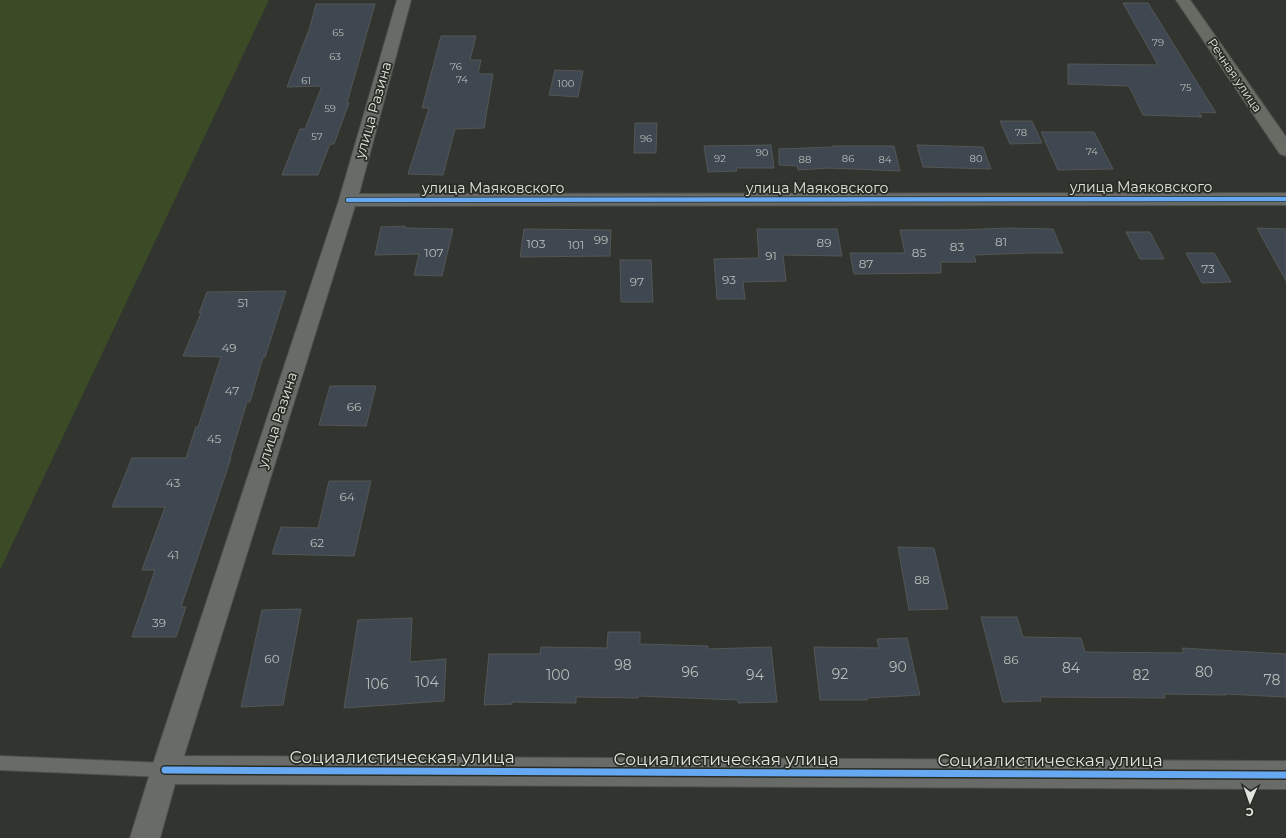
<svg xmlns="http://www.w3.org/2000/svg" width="1286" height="838" font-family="Montserrat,sans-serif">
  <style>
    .green { fill: #3a4b26 }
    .building { fill: #3f4850; stroke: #545656 }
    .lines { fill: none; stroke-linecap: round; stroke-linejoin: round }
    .lane-casing { stroke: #4e504c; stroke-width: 2 }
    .street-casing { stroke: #4e504c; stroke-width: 2 }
    .secondary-casing { stroke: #4e504c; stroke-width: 2 }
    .lane { fill: #696b68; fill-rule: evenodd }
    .street { fill: #696b68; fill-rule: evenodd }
    .secondary { fill: #686b63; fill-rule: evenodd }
    .cycleway-far1-casing { stroke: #282c24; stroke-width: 6 }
    .cycleway-casing { stroke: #282c24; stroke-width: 10 }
    .cycleway-far1 { stroke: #66a8f1; stroke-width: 4.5 }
    .cycleway { stroke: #66a8f1; stroke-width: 7 }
    .labels { text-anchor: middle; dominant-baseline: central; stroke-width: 3.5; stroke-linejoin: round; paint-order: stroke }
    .far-number-label { font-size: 10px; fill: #b8bdba }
    .far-street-label { font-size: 12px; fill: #e1e4de; stroke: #282c24 }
    .number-label { font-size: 12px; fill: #b8bdba }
    .street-label { font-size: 14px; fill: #e1e4de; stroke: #282c24 }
    .near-number-label { font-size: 14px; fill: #b8bdba }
    .near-street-label { font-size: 17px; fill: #e1e4de; stroke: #282c24 }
  </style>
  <rect width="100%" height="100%" fill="#323430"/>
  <polygon class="green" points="0,0 269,0 0,570"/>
  <g class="building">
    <polygon points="1123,3 1148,3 1216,113 1199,112 1202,117 1143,115 1129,86 1068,84 1068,64 1158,65"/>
    <polygon points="316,4 375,4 347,103 349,103 334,144 330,144 318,175 282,175 300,129 305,129 322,86 287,87 310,27"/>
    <polygon points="441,36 476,36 470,60 481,60 478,74 493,74 484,128 455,129 443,175 408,174 429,108 422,108"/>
    <polygon points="555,70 583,71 578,97 549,95"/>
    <polygon points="1000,121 1032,121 1042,143 1010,144"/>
    <polygon points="635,123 657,123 656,153 634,153"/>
    <polygon points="1041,132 1094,132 1113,169 1058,170"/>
    <polygon points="771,145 774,168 736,168 737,171 708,172 704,146"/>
    <polygon points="917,145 983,147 991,169 923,167"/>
    <polygon points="833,146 894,146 900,171 829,168 798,170 797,166 779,165 779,149 833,147"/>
    <polygon points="405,226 405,228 453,229 442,276 414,275 419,254 375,255 381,227"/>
    <polygon points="1009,228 1053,229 1063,253 1031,253 974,255 976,262 941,262 941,273 854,274 850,253 905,253 900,230 958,230"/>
    <polygon points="1257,228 1286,229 1286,281"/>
    <polygon points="524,229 611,230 610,256 520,257"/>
    <polygon points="757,229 837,229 842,256 783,255 786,281 743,282 745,299 717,299 714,259 759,258"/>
    <polygon points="1126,232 1150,232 1164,259 1140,259"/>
    <polygon points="1186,253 1214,253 1231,282 1202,283"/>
    <polygon points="620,260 651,260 653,302 621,302"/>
    <polygon points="286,291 265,357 263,357 250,402 247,402 230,458 231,458 181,607 186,607 176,637 132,637 155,570 142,570 165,507 112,507 132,458 186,458 196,427 198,427 221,357 183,356 201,313 199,313 207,292"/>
    <polygon points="330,386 376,386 366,426 319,425"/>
    <polygon points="329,481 371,481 354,556 272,554 281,527 318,528"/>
    <polygon points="898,547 934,548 948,609 909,610"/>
    <polygon points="301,609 283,705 241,707 262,610"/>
    <polygon points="981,617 1017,617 1023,637 1081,638 1085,652 1184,653 1182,648 1286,654 1286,697 1225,694 1226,695 1164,694 1165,698 1040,697 1041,701 1003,702"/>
    <polygon points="412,618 410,662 446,659 444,701 344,708 358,620"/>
    <polygon points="608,632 640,632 640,644 708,646 708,649 771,647 777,702 738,703 738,700 638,696 638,698 576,697 576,703 512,702 512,704 484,705 489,654 540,654 541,647 607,648"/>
    <polygon points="907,638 920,695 867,698 867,700 820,700 814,647 879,648 877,639"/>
  </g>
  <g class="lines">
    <g class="lane-casing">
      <polygon id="lane" points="0,756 165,763 170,765 172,770 170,775 165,777 0,770"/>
    </g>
    <g class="street-casing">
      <polygon id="street" points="397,0 411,0 359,194 1286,193 1286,205 355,206 184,756 1286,761 1286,789 175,784 160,838 130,838 151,770 339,200"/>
    </g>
    <g class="secondary-casing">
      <polygon id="secondary" points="1176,0 1190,0 1286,137 1286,156 1280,154"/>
    </g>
    <use href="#lane" class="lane"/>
    <use href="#street" class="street"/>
    <use href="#secondary" class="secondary"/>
    <g class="cycleway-far1-casing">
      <polyline id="cycleway-far1" points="348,200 1286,199"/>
    </g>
    <g class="cycleway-casing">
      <polyline id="cycleway" points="165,770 1286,775"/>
    </g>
    <use href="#cycleway-far1" class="cycleway-far1"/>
    <use href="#cycleway" class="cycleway"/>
  </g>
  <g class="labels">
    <g class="far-number-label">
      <text x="338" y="32">65</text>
      <text x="1158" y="42">79</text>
      <text x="335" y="56">63</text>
      <text x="456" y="66">76</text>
      <text x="462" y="79">74</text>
      <text x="306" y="80">61</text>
      <text x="566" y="83">100</text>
      <text x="1186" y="87">75</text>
      <text x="330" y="108">59</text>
      <text x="1021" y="132">78</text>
      <text x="317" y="136">57</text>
      <text x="646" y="138">96</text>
      <text x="1092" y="151">74</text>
      <text x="762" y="152">90</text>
      <text x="720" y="158">92</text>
      <text x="848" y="158">86</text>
      <text x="976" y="158">80</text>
      <text x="805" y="159">88</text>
      <text x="885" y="159">84</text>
    </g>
    <g class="far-street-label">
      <text transform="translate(1235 75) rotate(56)">Речная улица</text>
    </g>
    <g class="number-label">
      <text x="601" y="239">99</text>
      <text x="1001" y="241">81</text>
      <text x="824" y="242">89</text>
      <text x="536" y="243">103</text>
      <text x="576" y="244">101</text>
      <text x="957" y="246">83</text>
      <text x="434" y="252">107</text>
      <text x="919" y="252">85</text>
      <text x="771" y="255">91</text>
      <text x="866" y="263">87</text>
      <text x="1208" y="268">73</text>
      <text x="729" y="279">93</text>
      <text x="637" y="281">97</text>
      <text x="243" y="302">51</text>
      <text x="229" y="347">49</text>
      <text x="232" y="390">47</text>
      <text x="354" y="406">66</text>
      <text x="214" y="438">45</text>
      <text x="173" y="482">43</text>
      <text x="347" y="496">64</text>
      <text x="317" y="542">62</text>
      <text x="173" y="554">41</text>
      <text x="922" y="579">88</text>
      <text x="159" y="622">39</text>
      <text x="272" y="658">60</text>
      <text x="1011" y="659">86</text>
    </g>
    <g class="street-label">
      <text transform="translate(373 110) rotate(-74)">улица Разина</text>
      <text x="1141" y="187">улица Маяковского</text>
      <text x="493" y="188">улица Маяковского</text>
      <text x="817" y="188">улица Маяковского</text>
      <text transform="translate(277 420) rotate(-72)">улица Разина</text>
    </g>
    <g class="near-number-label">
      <text x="623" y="665">98</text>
      <text x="898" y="667">90</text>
      <text x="1071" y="668">84</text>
      <text x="690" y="672">96</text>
      <text x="1204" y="672">80</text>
      <text x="840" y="674">92</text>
      <text x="558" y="675">100</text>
      <text x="755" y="675">94</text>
      <text x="1141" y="675">82</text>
      <text x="1272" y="680">78</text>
      <text x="427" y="682">104</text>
      <text x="377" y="684">106</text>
    </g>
    <g class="near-street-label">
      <text x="402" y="757">Социалистическая улица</text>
      <text x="726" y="759">Социалистическая улица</text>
      <text x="1050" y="760">Социалистическая улица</text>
    </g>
  </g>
  <g transform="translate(1250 802) rotate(182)" stroke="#282c24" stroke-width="3" paint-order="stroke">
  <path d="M0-3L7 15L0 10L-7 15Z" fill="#e1e4de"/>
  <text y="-6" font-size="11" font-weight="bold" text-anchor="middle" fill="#e1e4de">С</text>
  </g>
</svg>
